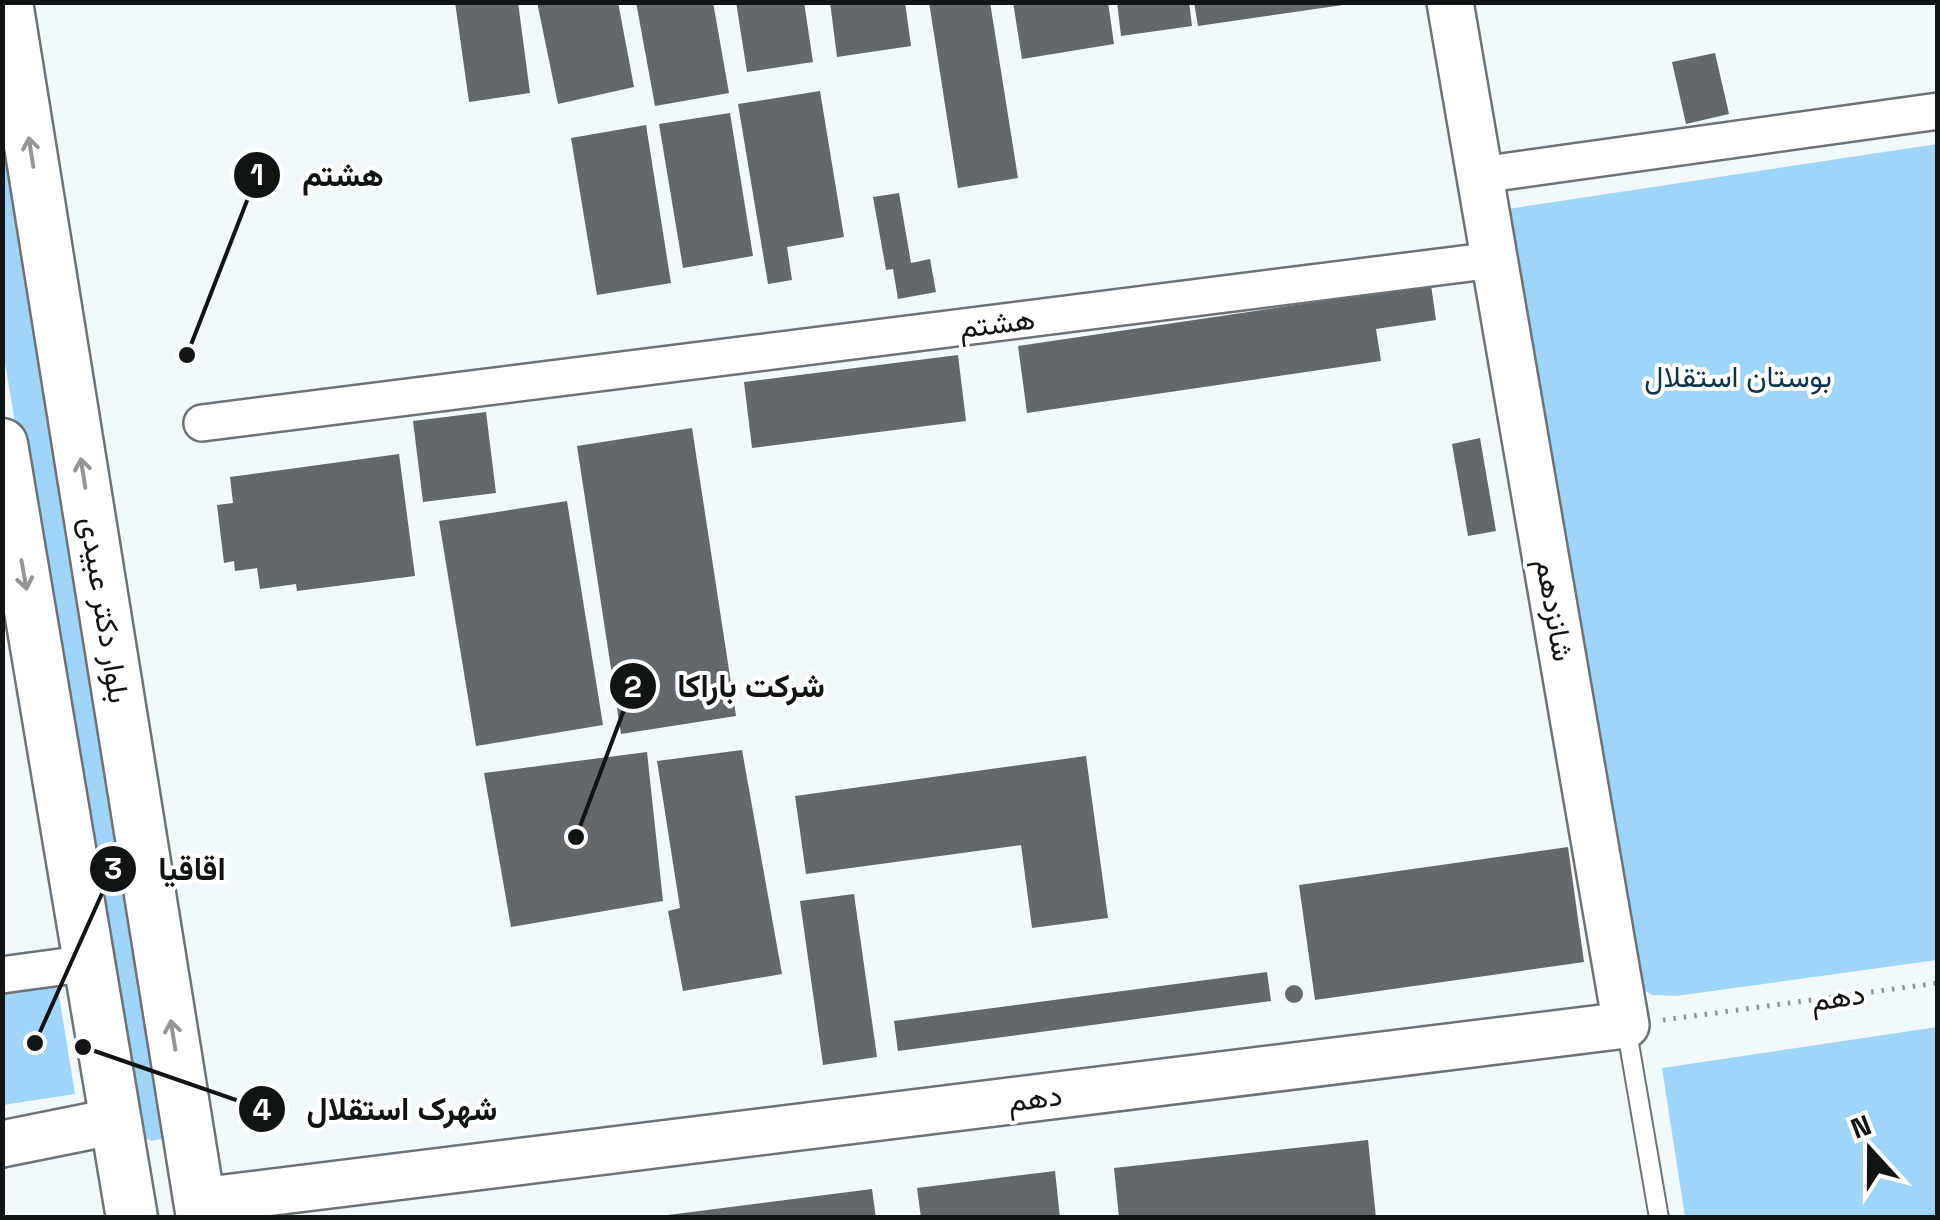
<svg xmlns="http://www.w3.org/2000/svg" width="1940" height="1220" font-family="'Space Grotesk',Vazirmatn,sans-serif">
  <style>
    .green { fill: #a1d5f8 }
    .building { fill: #62686b }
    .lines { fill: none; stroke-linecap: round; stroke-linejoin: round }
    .service-casing { stroke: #6c7275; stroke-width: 22 }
    .minor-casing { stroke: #6c7275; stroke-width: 40 }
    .tertiary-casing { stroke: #6c7275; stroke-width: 50 }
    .secondary-casing { stroke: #6c7275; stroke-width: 55 }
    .path { stroke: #8c9294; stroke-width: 5; stroke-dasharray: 2.5 8; stroke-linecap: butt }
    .service { stroke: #fff; stroke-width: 18 }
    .minor { stroke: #fff; stroke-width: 35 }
    .tertiary { stroke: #fff; stroke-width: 45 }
    .secondary { stroke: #fff; stroke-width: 50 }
    .oneway { stroke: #949596 }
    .labels { text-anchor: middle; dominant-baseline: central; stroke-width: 8; stroke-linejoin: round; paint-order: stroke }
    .street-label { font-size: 30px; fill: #111415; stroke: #fff }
    .park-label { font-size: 30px; fill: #0a344c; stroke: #fff }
    .leader { fill: none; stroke: #111415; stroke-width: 4 }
    .callout-dot { fill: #111415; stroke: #fff; stroke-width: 4 }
    .mark-label { font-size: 30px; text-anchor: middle; font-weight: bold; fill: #fff }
    .callout-label { font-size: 32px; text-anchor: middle; font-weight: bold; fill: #111415; stroke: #fff; stroke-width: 8; stroke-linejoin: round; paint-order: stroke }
  </style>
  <rect width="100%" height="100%" fill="#f2f9fd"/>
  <g class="green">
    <polygon points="2,83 165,1138 152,1141 139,1136 131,1116 3,351"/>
    <polygon points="1937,144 1937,960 1676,996 1652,995 1639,987 1508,209"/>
    <polygon points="57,983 75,1094 3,1105 3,992"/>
    <polygon points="1937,1027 1937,1217 1685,1217 1662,1068"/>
  </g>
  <g class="building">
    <polygon points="455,2 518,2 530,93 469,102"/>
    <polygon points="537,2 618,2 634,87 558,104"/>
    <polygon points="636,2 713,2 729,93 655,106"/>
    <polygon points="736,2 804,2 813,62 747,72"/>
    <polygon points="830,2 905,2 911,46 837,57"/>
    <polygon points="929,2 990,2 1018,178 958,188"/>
    <polygon points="1013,2 1108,2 1114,44 1022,59"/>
    <polygon points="1117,2 1189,2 1192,26 1121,36"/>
    <polygon points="1194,2 1342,2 1343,5 1198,26"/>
    <polygon points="1715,53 1729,114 1686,124 1672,62"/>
    <polygon points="820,91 844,237 787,247 792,280 768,284 738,104"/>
    <polygon points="730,113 753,256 683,268 659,124"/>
    <polygon points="646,125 671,283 597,295 571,138"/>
    <polygon points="899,193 911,263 930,259 936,292 898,299 893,269 886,270 873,197"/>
    <polygon points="1431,285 1436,320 1376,329 1381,361 1027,413 1018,346"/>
    <polygon points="958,355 966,421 752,448 744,382"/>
    <polygon points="486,412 496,493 423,502 413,421"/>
    <polygon points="692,428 736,716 621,734 577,446"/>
    <polygon points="1480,438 1496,531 1468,536 1452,444"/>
    <polygon points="399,454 415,576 297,591 296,584 260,589 257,568 235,571 234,561 224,563 217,505 233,503 230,477"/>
    <polygon points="567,501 603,725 476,746 439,521"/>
    <polygon points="742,750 782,974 683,991 668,911 680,908 657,761"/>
    <polygon points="647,752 663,901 511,927 484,773"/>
    <polygon points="1086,756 1108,918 1032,928 1021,845 806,874 795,796"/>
    <polygon points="1568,847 1584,962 1315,1000 1299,885"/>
    <polygon points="854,894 877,1057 823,1065 800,901"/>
    <polygon points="1267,972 1271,1001 898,1051 894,1021"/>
    <circle cx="1294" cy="994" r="9"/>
    <polygon points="1368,1140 1376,1218 1119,1218 1114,1168"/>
    <polygon points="1055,1171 1060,1218 921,1218 917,1188"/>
    <polygon points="872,1189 876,1218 668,1218 668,1215"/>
  </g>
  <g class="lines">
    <g class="service-casing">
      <polyline id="service" points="1626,1026 1659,1218"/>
    </g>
    <g class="minor-casing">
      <g id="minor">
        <polyline points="1480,175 1938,111"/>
        <polyline points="202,423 1494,260"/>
        <polyline points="2,975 90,963"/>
      </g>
    </g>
    <g class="tertiary-casing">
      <g id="tertiary">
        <polyline points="2,1144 116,1121"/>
        <polyline points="200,1201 1626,1025 1450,2"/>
      </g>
    </g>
    <g class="secondary-casing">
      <g id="secondary">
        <polyline points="7,2 202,1218"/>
        <polyline points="2,444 132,1218"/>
      </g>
    </g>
    <polyline class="path" points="1663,1020 1938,983"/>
    <use href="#service" class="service"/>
    <use href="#minor" class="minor"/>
    <use href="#tertiary" class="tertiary"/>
    <use href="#secondary" class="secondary"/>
  </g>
  <defs><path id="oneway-shaft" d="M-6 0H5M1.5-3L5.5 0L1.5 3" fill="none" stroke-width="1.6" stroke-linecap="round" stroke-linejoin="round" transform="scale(2.5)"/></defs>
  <g class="oneway">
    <use href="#oneway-shaft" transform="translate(31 152) rotate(-99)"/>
    <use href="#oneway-shaft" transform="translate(83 473) rotate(-99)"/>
    <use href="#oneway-shaft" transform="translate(24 575) rotate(80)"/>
    <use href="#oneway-shaft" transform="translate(173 1035) rotate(-99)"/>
  </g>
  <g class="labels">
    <g class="street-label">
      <text transform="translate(997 323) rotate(-7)">هشتم</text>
      <text transform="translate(105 610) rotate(81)">بلوار دکتر عبیدی</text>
      <text transform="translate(1555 610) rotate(80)">شانزدهم</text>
      <text transform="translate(1838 997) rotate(-8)">دهم</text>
      <text transform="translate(1035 1098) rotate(-7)">دهم</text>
    </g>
    <g class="park-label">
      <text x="1738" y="376">بوستان استقلال</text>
    </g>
  </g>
  <path class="leader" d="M187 355L257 175M576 837L633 686M35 1043L113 869M83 1047L262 1109"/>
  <g class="callout-dot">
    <circle cx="187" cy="355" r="10"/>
    <circle cx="576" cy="837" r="10"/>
    <circle cx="35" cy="1043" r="10"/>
    <circle cx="83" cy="1047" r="10"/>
    <circle cx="257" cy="175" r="25"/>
    <circle cx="633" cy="686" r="25"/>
    <circle cx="113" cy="869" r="25"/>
    <circle cx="262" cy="1109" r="25"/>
  </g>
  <g class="mark-label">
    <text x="257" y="185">1</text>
    <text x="633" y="697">2</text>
    <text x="113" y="879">3</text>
    <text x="262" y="1120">4</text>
  </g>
  <g class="callout-label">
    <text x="343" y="186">هشتم</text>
    <text x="751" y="697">شرکت باراکا</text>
    <text x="192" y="880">اقاقیا</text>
    <text x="402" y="1120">شهرک استقلال</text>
  </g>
  <rect width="1940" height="1220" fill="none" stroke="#111415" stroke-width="10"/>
  <g transform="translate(1870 1150) rotate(339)" stroke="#ffffff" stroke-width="8" paint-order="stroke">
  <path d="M0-8L18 38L0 25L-18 38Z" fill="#111415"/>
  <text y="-15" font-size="28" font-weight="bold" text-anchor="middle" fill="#111415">N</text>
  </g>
</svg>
